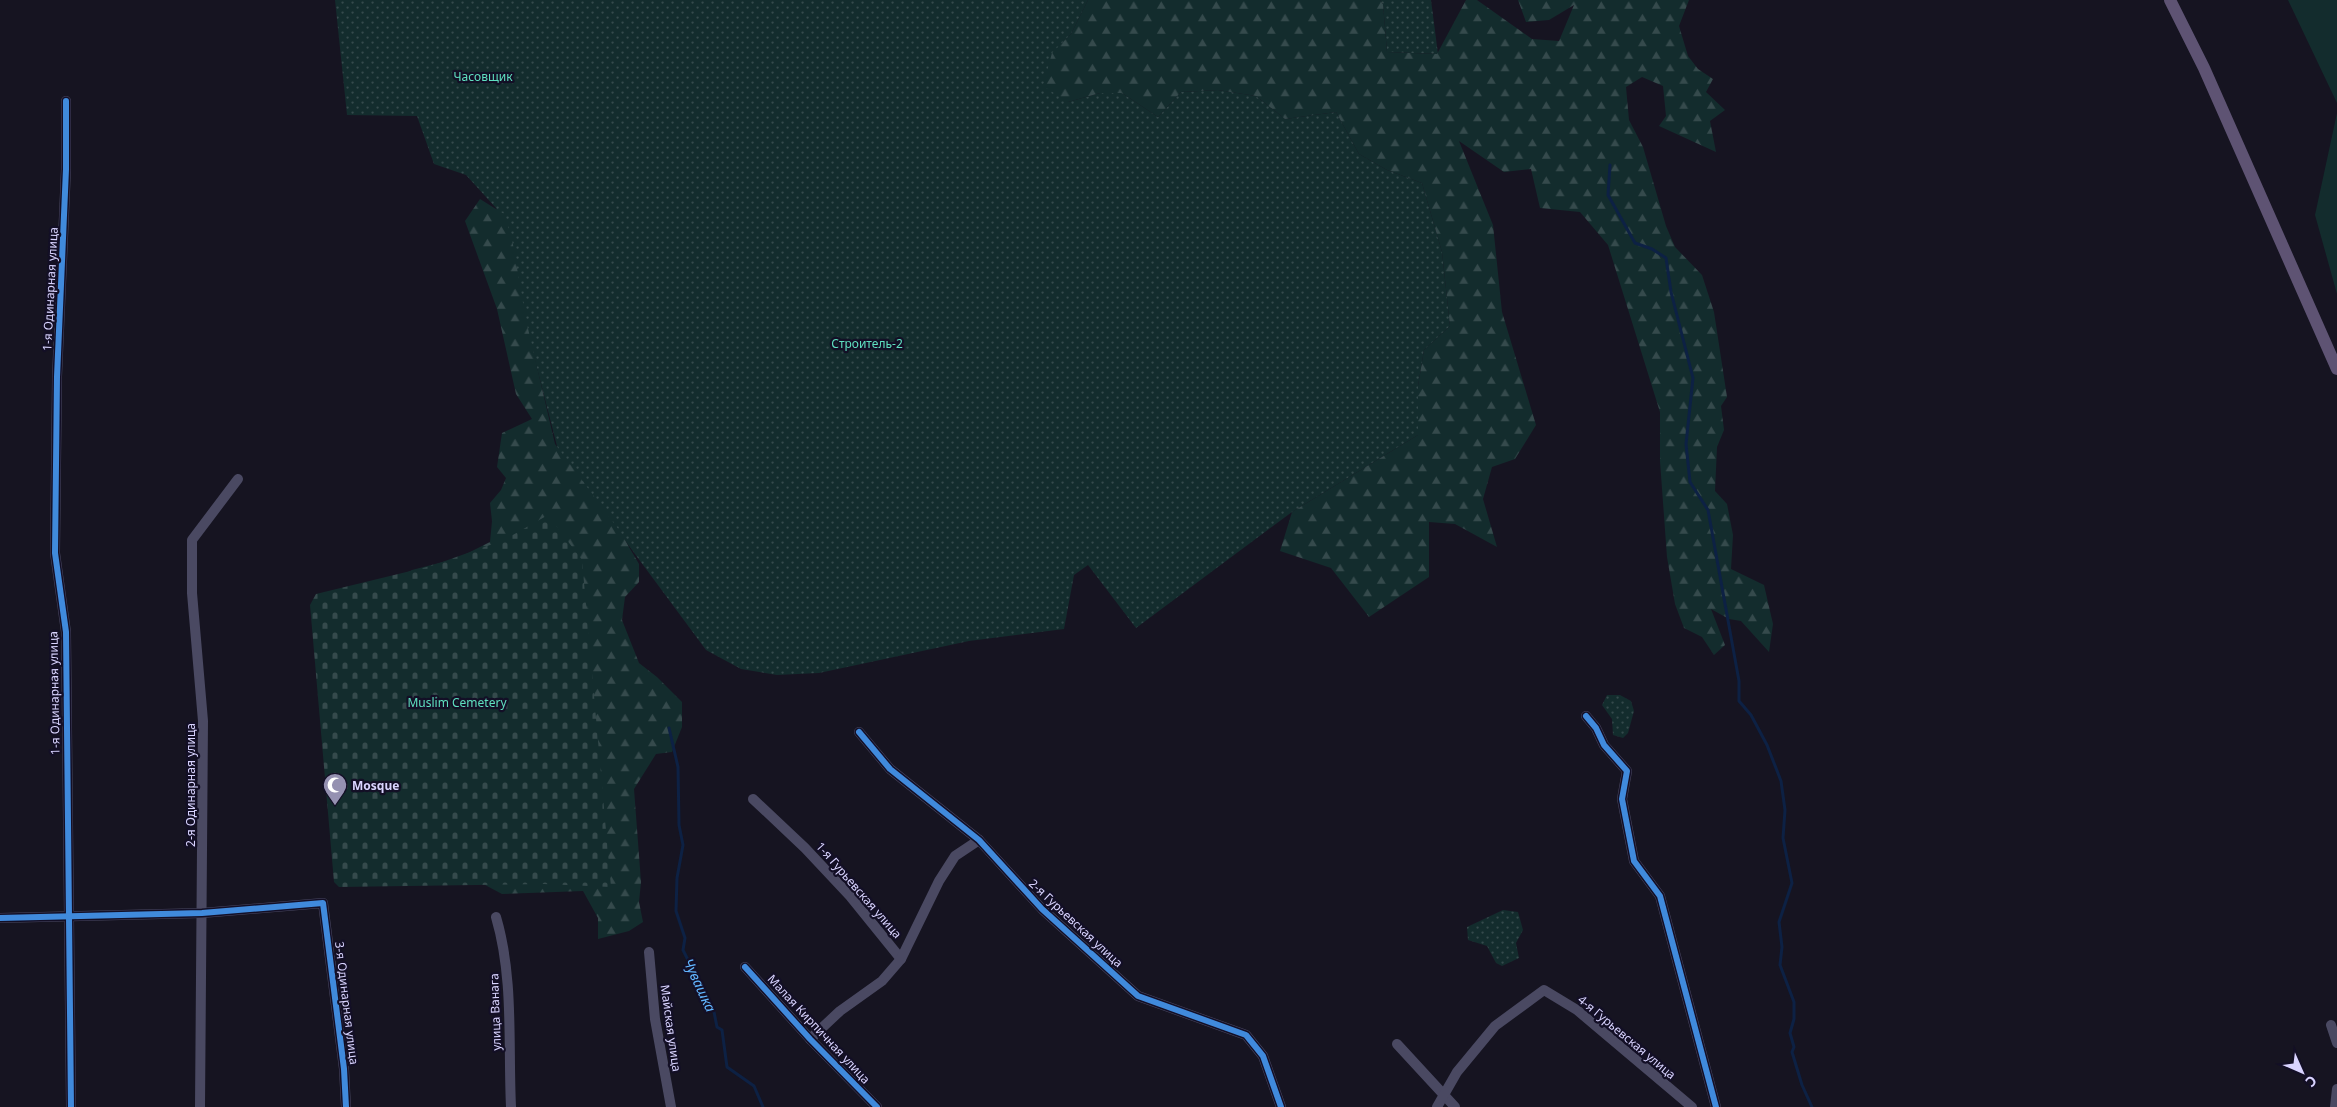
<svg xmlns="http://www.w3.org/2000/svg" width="2337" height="1107" font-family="'Noto Sans',sans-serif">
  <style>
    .grass { fill: url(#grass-dots) }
    .forest { fill: url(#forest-firs) }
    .cemetery { fill: url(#cemetery-stones) }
    .park { fill: #132c2d }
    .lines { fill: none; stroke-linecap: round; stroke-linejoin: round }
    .stream { stroke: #0d2144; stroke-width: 3 }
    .minor { stroke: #4a4962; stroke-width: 10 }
    .major { stroke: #5e5373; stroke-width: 12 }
    .cycleway-casing { stroke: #130f26; stroke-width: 9 }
    .cycleway { stroke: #408adc; stroke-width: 6 }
    .labels { text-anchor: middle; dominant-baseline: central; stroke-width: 4.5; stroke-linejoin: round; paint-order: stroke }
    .park-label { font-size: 12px; fill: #5fe0c0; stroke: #130f26 }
    .street-label { font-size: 12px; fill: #d9d4ff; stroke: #130f26 }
    .poi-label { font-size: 12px; font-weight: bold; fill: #d9d4ff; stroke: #130f26; text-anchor: start }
    .water-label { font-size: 14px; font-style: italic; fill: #62b6ff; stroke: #130f26 }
  </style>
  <defs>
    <pattern id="grass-dots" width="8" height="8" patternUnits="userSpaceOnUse" patternTransform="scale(1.25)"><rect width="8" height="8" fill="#132c2d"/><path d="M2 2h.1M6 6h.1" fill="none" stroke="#354a4c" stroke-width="1.8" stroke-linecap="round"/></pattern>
    <pattern id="forest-firs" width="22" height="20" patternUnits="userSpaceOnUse" patternTransform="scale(1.25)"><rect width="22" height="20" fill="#132c2d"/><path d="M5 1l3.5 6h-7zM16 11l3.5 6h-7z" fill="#354a4c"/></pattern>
    <pattern id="cemetery-stones" width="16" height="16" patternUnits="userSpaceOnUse" patternTransform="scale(1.25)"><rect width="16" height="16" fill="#132c2d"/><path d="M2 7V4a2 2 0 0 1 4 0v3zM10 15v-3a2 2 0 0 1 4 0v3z" fill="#354a4c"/></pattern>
  </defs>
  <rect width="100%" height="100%" fill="#161421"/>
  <g class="grass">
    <polygon points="335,0 1088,0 1071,34 1052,54 1068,102 1100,93 1122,93 1158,117 1181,92 1218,90 1256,96 1285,119 1336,112 1359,154 1387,170 1422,183 1442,252 1450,326 1424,350 1418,386 1418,435 1292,512 1136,628 1088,565 1074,575 1064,629 969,641 819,673 777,675 741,669 706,650 558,450 496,208 466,175 434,164 417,116 347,115"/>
    <polygon points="1380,0 1431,0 1438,54 1387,52 1383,4"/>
    <polygon points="1607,695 1620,695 1631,701 1634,711 1628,733 1623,738 1613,735 1612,719 1602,705"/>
    <polygon points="1503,910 1518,912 1523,930 1516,943 1519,958 1502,966 1496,963 1487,946 1468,940 1467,927"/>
  </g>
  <g class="forest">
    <polygon points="1088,0 1380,0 1383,4 1387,52 1437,54 1466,0 1477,0 1532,39 1559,41 1574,5 1549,20 1526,22 1518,0 1689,0 1679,26 1688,56 1698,69 1713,79 1706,92 1725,110 1710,121 1716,152 1659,126 1666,116 1663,86 1642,77 1626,87 1629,120 1643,147 1666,226 1675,247 1702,275 1714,312 1727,397 1721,406 1724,430 1717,447 1715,491 1727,504 1733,535 1731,569 1764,585 1773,624 1769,652 1741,621 1729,619 1711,609 1725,645 1714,655 1702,637 1684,628 1675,604 1667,557 1660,461 1660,412 1608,245 1580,212 1540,208 1531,169 1504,172 1459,141 1493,225 1502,312 1536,425 1515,459 1492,467 1483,499 1497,547 1455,524 1429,522 1429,577 1369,617 1331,568 1280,551 1292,512 1418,435 1418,386 1424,350 1450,326 1442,252 1422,183 1387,170 1359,154 1336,112 1285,119 1256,96 1218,90 1181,92 1158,117 1122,93 1100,93 1068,102 1043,86 1052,53 1071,34"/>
    <polygon points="480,199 504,214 512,239 526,320 555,444 619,530 639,564 639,582 625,597 622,620 639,663 657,677 682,702 682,727 672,752 656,754 634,789 641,882 639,902 643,922 629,931 598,939 598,918 583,891 502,894 472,878 324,598 343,588 364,590 391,581 412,570 458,558 490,542 492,521 490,503 501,490 506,478 497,467 502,433 532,419 516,394 497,309 465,221"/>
  </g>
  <polygon class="cemetery" points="548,515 582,560 611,887 544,884 339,887 334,882 310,605 316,594 431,566 504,540"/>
  <g class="park">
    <polygon points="2288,0 2337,0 2337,103"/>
    <polygon points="2337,113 2337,294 2315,215"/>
  </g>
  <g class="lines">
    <g class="stream">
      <polyline points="1610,165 1608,195 1635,243 1652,249 1666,258 1671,292 1693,378 1686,444 1690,482 1708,510 1739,681 1739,701 1751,715 1767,745 1781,781 1785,810 1783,838 1792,883 1779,922 1782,947 1780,965 1794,1002 1794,1019 1790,1033 1794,1047 1792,1052 1802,1085 1812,1107"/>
      <polyline points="669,728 678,767 679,825 683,845 677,878 676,911 685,938 683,950 714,1012 717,1027 722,1030 727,1067 754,1086 763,1107"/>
    </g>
    <g class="minor">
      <polyline points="66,101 66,169 57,377 55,553 66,632 71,1107"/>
      <polyline points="1586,716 1596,728 1604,745 1627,771 1622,799 1634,861 1660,896 1716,1107"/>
      <polyline points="859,732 890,769 979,840 1042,909 1138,996 1246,1035 1263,1056 1281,1107"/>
      <polyline points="753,799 805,848 850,896 901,959"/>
      <path d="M496 917C514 978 508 1044 511 1107"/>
      <polyline points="0,918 202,913 323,903 344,1069 346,1107"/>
      <polyline points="649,952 655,1019 671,1107"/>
      <polyline points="745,967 810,1039 877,1107"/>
      <polyline points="2331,1025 2337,1043"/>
      <polyline points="810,1039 840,1011 882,981 901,959 939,881 955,856 979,840"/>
      <polyline points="1397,1044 1455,1107"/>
      <polyline points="200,1107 203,721 192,593 192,540 238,479"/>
      <polyline points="1437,1107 1457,1072 1495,1026 1544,990 1577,1010 1692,1107"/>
      <polyline points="2335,1107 2337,1089"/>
    </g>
    <polyline class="major" points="2170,0 2204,68 2337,369"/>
    <g class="cycleway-casing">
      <g id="cycleway">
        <polyline points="66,101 66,169 57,377 55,553 66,632 71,1107"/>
        <polyline points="1586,716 1596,728 1604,745 1627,771 1622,799 1634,861 1660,896 1716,1107"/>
        <polyline points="859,732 890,769 979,840 1042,909 1138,996 1246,1035 1263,1056 1281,1107"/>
        <polyline points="0,918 202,913 323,903 344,1069 346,1107"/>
        <polyline points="745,967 810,1039 877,1107"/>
      </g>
    </g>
    <use href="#cycleway" class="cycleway"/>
  </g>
  <defs>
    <g id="mosque-pin" transform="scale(1.25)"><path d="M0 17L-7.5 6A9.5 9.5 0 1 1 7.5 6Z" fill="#9591b1" stroke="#130f26"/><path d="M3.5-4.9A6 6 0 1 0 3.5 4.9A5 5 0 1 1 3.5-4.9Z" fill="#fff"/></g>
  </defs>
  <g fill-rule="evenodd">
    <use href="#mosque-pin" x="335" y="785"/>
  </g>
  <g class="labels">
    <g class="park-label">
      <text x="483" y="76">Часовщик</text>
      <text x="867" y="343">Строитель-2</text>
      <text x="457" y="702">Muslim Cemetery</text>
    </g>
    <g class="street-label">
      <text transform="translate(50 289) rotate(-87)">1-я Одинарная улица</text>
      <text transform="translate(54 693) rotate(-91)">1-я Одинарная улица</text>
      <text transform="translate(190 785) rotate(-90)">2-я Одинарная улица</text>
      <text transform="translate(859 890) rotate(49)">1-я Гурьевская улица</text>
      <text transform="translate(1076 923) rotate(43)">2-я Гурьевская улица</text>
      <text transform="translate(347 1003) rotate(83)">3-я Одинарная улица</text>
      <text transform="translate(495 1012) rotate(-92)">улица Ванага</text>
      <text transform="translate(671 1028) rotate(82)">Майская улица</text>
      <text transform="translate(819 1029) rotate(47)">Малая Кирпичная улица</text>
      <text transform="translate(1627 1037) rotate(40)">4-я Гурьевская улица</text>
    </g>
    <g class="poi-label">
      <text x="352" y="785">Mosque</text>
    </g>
    <g class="water-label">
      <text transform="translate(700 985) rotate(65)">Чувашка</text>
    </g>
  </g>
  <g transform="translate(2302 1072) rotate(135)" stroke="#130f26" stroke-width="4" paint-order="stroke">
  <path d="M0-4L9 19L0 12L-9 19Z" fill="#d9d4ff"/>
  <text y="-8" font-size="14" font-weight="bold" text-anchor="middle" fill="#d9d4ff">С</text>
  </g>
</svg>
